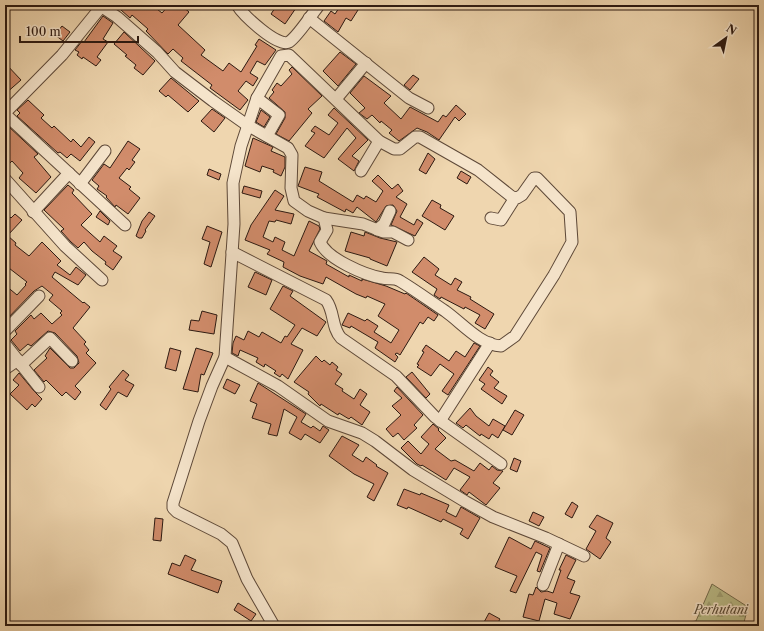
<svg xmlns="http://www.w3.org/2000/svg" width="764" height="631" font-family="'Libre Caslon Text',serif">
  <style>
    .forest { fill: url(#forest-firs); stroke: #746b4d }
    .building { fill: #d18c6b; stroke: #2c1911 }
    .lines { fill: none; stroke-linecap: round; stroke-linejoin: round }
    .minor-casing { stroke: #5d4838; stroke-width: 13 }
    .minor { stroke: #f5e4cb; stroke-width: 11 }
    .labels { text-anchor: middle; dominant-baseline: central; stroke-width: 3; stroke-linejoin: round; paint-order: stroke }
    .park-label { font-size: 12px; font-style: italic; fill: #574a35; stroke: #f5e4cb }
  </style>
  <defs>
    <pattern id="forest-firs" width="22" height="20" patternUnits="userSpaceOnUse"><rect width="22" height="20" fill="#bbbd89"/><path d="M5 1l3.5 6h-7zM16 11l3.5 6h-7z" fill="#a1a275"/></pattern>
  </defs>
  <rect width="100%" height="100%" fill="#efd6af"/>
  <filter id="stains"><feTurbulence type="fractalNoise" baseFrequency=".005" numOctaves="4"/><feColorMatrix values="0 0 0 0 .2 0 0 0 0 .09 0 0 0 0 .02 0 0 0 .5 -.17"/></filter>
  <radialGradient id="worn" r=".72"><stop offset=".6" stop-color="#630" stop-opacity="0"/><stop offset="1" stop-color="#630" stop-opacity=".3"/></radialGradient>
  <polygon class="forest" points="712,584 748,607 743,626 667,626 696,621"/>
  <g class="building">
    <polygon points="126,5 152,5 162,13 169,5 181,5 189,12 178,25 205,50 201,55 223,71 229,63 241,72 257,46 255,45 259,39 276,50 265,65 257,61 250,73 258,78 253,86 246,81 238,91 248,100 240,110 210,88 212,85 181,61 183,58 173,49 168,54 146,31 148,29 132,15 130,18 121,10"/>
    <polygon points="277,5 292,5 296,8 285,24 271,14"/>
    <polygon points="341,5 350,5 358,10 351,21 346,18 338,32 324,21 331,11 335,14"/>
    <polygon points="103,16 113,23 103,39 108,42 97,57 101,60 96,66 83,57 82,59 77,55 79,52 75,50 82,41 84,42"/>
    <polygon points="62,26 70,32 63,41 55,35"/>
    <polygon points="124,32 155,61 143,75 134,68 136,65 125,56 127,55 114,44"/>
    <polygon points="340,52 356,64 338,86 323,71"/>
    <polygon points="5,63 21,80 5,94"/>
    <polygon points="292,67 322,96 308,109 312,113 289,141 276,134 285,118 285,112 269,98 274,92 272,90 277,83 281,86 292,74 289,70"/>
    <polygon points="413,75 419,79 410,90 404,85"/>
    <polygon points="364,76 391,96 384,103 401,119 410,107 438,122 443,115 446,117 456,105 466,114 459,121 455,117 439,140 427,132 417,128 399,141 389,133 392,130 381,121 380,123 372,115 367,119 359,113 365,108 350,93"/>
    <polygon points="171,78 199,101 188,112 168,95 166,97 159,91"/>
    <polygon points="28,100 44,115 41,118 52,128 54,126 71,142 73,139 81,147 89,137 95,142 80,161 71,154 67,158 60,152 58,153 17,116 20,113 17,110"/>
    <polygon points="334,108 368,140 352,156 359,161 354,171 338,159 356,138 347,128 324,158 305,146 315,133 311,131 315,126 329,135 338,123 328,115"/>
    <polygon points="212,109 225,118 214,132 201,121"/>
    <polygon points="261,110 270,117 264,127 256,122"/>
    <polygon points="7,125 38,154 34,157 51,177 36,193 19,178 23,173 12,161 5,168 5,127"/>
    <polygon points="253,138 273,147 271,151 285,157 285,167 281,176 273,172 274,170 262,166 260,172 245,166"/>
    <polygon points="128,141 140,149 132,160 135,162 129,170 127,168 119,178 131,187 129,189 140,198 128,214 116,205 115,207 106,197 107,196 97,189 99,186 92,180 104,164 110,168"/>
    <polygon points="428,153 435,159 426,174 419,170"/>
    <polygon points="305,167 322,172 319,181 353,202 357,195 364,199 366,196 376,202 383,191 372,181 378,175 392,189 398,184 403,191 396,197 407,204 400,217 414,225 417,219 423,223 415,236 391,225 397,211 393,205 386,206 376,222 357,207 353,213 346,209 345,212 317,197 319,194 298,186"/>
    <polygon points="209,169 221,174 219,180 207,175"/>
    <polygon points="461,171 471,177 467,184 457,178"/>
    <polygon points="68,185 74,190 72,193 92,214 81,225 100,242 104,236 117,246 113,251 122,257 113,270 105,264 106,262 92,251 84,242 78,248 71,242 61,231 64,229 44,210"/>
    <polygon points="244,186 262,191 260,198 242,193"/>
    <polygon points="275,190 284,196 275,210 294,214 291,224 276,220 275,222 269,221 263,237 273,242 275,237 285,242 282,250 294,256 309,221 319,226 320,229 309,251 327,261 326,264 349,277 349,275 362,281 362,279 386,286 405,294 406,293 438,315 434,321 428,317 423,324 420,322 400,355 397,353 395,354 398,357 395,362 375,348 378,342 351,326 350,328 342,325 348,313 365,321 367,319 378,326 374,332 391,343 399,330 378,316 385,304 367,296 366,298 356,294 326,277 323,284 300,276 283,267 284,262 267,254 270,250 245,240 251,225"/>
    <polygon points="432,200 441,205 440,208 454,216 445,230 422,216"/>
    <polygon points="100,211 110,221 108,225 96,217"/>
    <polygon points="5,212 11,218 15,214 22,220 8,235 5,233"/>
    <polygon points="149,212 155,216 145,230 146,231 142,238 139,238 136,236 142,221"/>
    <polygon points="207,226 222,232 211,267 204,264 210,242 202,239"/>
    <polygon points="351,232 364,236 365,232 380,238 397,242 387,266 370,259 370,258 345,251"/>
    <polygon points="8,236 16,243 15,245 29,256 42,242 61,261 57,265 70,275 76,267 86,275 78,285 55,272 52,277 83,303 84,302 90,307 73,328 86,342 84,344 89,350 86,353 96,363 75,386 81,392 75,400 66,392 62,396 46,380 44,382 34,370 47,358 45,356 50,348 70,368 74,368 79,363 77,356 55,333 48,331 31,346 28,344 20,351 11,340 17,334 15,331 31,315 34,319 41,313 52,324 62,315 60,313 62,311 49,300 53,295 42,286 34,291 5,321 5,285 17,295 26,285 25,284 27,282 5,265 5,241"/>
    <polygon points="424,257 439,269 435,275 451,285 455,278 462,282 457,290 471,297 470,299 494,314 485,329 475,323 480,315 465,307 464,309 441,297 440,299 434,295 437,289 412,272"/>
    <polygon points="255,272 272,280 266,295 248,287"/>
    <polygon points="283,286 293,291 290,296 326,322 317,336 302,328 291,344 303,350 288,379 282,374 280,377 274,373 276,371 265,364 264,367 256,362 258,358 240,350 238,356 232,353 233,343 236,336 244,340 248,331 259,337 262,332 281,343 285,336 287,337 295,325 270,309"/>
    <polygon points="202,311 217,315 214,334 189,330 191,320 199,321"/>
    <polygon points="474,343 480,346 448,395 442,391 454,374 440,364 431,376 417,367 419,365 417,364 424,352 422,351 426,345 449,361 456,351 465,357"/>
    <polygon points="170,348 181,351 176,371 165,368"/>
    <polygon points="196,348 213,353 204,375 201,374 198,392 183,389"/>
    <polygon points="316,356 322,362 324,360 330,365 332,362 338,367 336,370 342,374 335,384 343,389 342,391 354,399 360,389 367,394 360,405 370,412 362,425 351,417 349,419 339,413 338,415 321,404 320,406 308,394 309,392 294,382"/>
    <polygon points="488,367 493,371 490,375 499,382 494,388 507,396 502,404 481,389 485,384 479,380"/>
    <polygon points="123,370 129,375 125,380 134,385 127,397 118,392 106,410 100,405 111,389 109,387"/>
    <polygon points="412,372 430,394 426,398 406,377"/>
    <polygon points="19,373 34,391 42,399 35,407 32,404 27,410 10,394 19,385 13,380"/>
    <polygon points="227,379 240,385 235,394 223,388"/>
    <polygon points="258,383 306,414 301,422 311,428 313,426 320,431 323,426 329,430 320,443 305,434 301,440 289,433 297,417 284,409 277,436 268,434 271,424 252,418 257,404 250,401"/>
    <polygon points="397,387 423,415 414,425 417,428 404,440 398,433 393,437 386,429 401,415 392,406 402,398 394,391"/>
    <polygon points="470,408 476,416 489,426 493,419 505,426 498,438 492,434 489,439 481,434 480,436 466,425 463,428 456,423"/>
    <polygon points="515,410 524,415 512,435 503,430"/>
    <polygon points="433,424 439,429 438,430 446,438 435,449 451,461 455,460 474,471 480,463 489,470 492,466 497,470 503,471 493,483 500,488 486,505 469,492 467,495 460,490 470,477 454,468 446,480 422,465 421,466 417,464 401,448 408,441 421,454 429,444 421,437"/>
    <polygon points="342,436 359,445 352,455 363,462 366,457 377,465 376,466 388,473 374,501 367,497 374,484 354,474 329,456"/>
    <polygon points="514,458 521,461 517,472 510,469"/>
    <polygon points="404,489 420,495 421,493 449,505 446,512 456,517 461,507 480,518 468,539 460,534 463,529 443,519 441,522 408,507 407,509 397,505"/>
    <polygon points="572,502 578,506 572,518 565,514"/>
    <polygon points="533,512 544,517 539,526 529,521"/>
    <polygon points="597,515 613,523 606,538 611,542 600,559 586,549 596,531 589,527"/>
    <polygon points="155,518 163,519 161,541 153,540"/>
    <polygon points="509,537 531,549 535,541 550,548 540,572 537,571 542,555 536,552 516,593 510,591 517,576 495,567"/>
    <polygon points="185,555 196,560 191,570 222,581 218,593 168,574 172,563 180,566"/>
    <polygon points="566,555 576,560 567,578 575,581 570,593 580,596 570,619 554,614 557,603 545,599 539,621 523,617 529,594 533,595 536,587 541,592 547,591 553,593 561,570 559,570"/>
    <polygon points="238,603 256,614 251,621 234,610"/>
    <polygon points="489,613 500,619 496,626 487,626 483,624"/>
  </g>
  <g class="lines">
    <g class="minor-casing">
      <g id="minor">
        <path d="M99 5 117 17 157 52 175 72 213 101 247 125 288 148 292 155 291 188 294 201 308 211 324 218 327 230 320 242C327 259 365 275 382 278 388 280 394 277 400 281 415 290 430 301 445 311 462 323 480 345 501 346L515 336 554 275 572 242 570 212 537 178H534L522 195 517 198 512 197 513 201 501 220 491 218"/>
        <path d="M237 5C243 15 278 48 289 42 297 37 313 13 319 5"/>
        <polyline points="309,18 409,98 428,108"/>
        <polyline points="257,98 279,115 267,136"/>
        <polyline points="336,99 366,63"/>
        <polyline points="5,113 62,55 101,7"/>
        <polyline points="5,114 125,225"/>
        <polyline points="361,171 379,141"/>
        <polyline points="5,179 65,246 102,280"/>
        <polyline points="80,184 105,151"/>
        <polyline points="33,212 69,173"/>
        <polyline points="324,218 363,224 383,232 393,232 408,240"/>
        <polyline points="377,230 384,224 390,211"/>
        <path d="M232 252 326 300C335 312 331 327 341 338L396 376 435 417 501 464"/>
        <polyline points="5,331 39,296"/>
        <polyline points="5,344 39,387"/>
        <polyline points="225,357 278,386 328,421 362,433 375,441 413,470 466,502 493,517 546,538 584,556"/>
        <polyline points="21,365 50,338 72,361"/>
        <polyline points="5,369 18,360"/>
        <polyline points="440,421 490,343"/>
        <polyline points="543,585 559,544"/>
        <polyline points="274,626 247,579 232,543 221,534 177,512 173,508 173,503 199,421 212,386 225,357 234,224 233,183 241,146 257,98 281,56 289,55 379,141 394,149 400,149 415,137 420,137 478,170 512,197"/>
      </g>
    </g>
    <use href="#minor" class="minor"/>
  </g>
  <g class="labels">
    <g class="park-label">
      <text x="721" y="609">Perhutani</text>
    </g>
  </g>
  <rect width="764" height="631" fill="none" stroke="#efd6af" stroke-width="20"/>
  <rect x="6" y="6" width="752" height="619" fill="none" stroke="#2c1911" stroke-width="2"/>
  <rect x="10" y="10" width="744" height="611" fill="none" stroke="#2c1911"/>
  <g transform="translate(726 38) rotate(33)" stroke="#f5e4cb" stroke-width="3" paint-order="stroke">
  <path d="M0-3L7 15L0 10L-7 15Z" fill="#2c1911"/>
  <text y="-6" font-size="11" font-weight="bold" text-anchor="middle" fill="#2c1911">N</text>
  </g>
  <path d="M20 36v6h118v-6" fill="none" stroke="#2c1911" stroke-width="2"/>
  <text x="26" y="36" font-size="12" fill="#2c1911" stroke="#f5e4cb" stroke-width="3" paint-order="stroke">100 m</text>
  <rect width="100%" height="100%" filter="url(#stains)"/>
  <rect width="100%" height="100%" fill="url(#worn)"/>
</svg>
